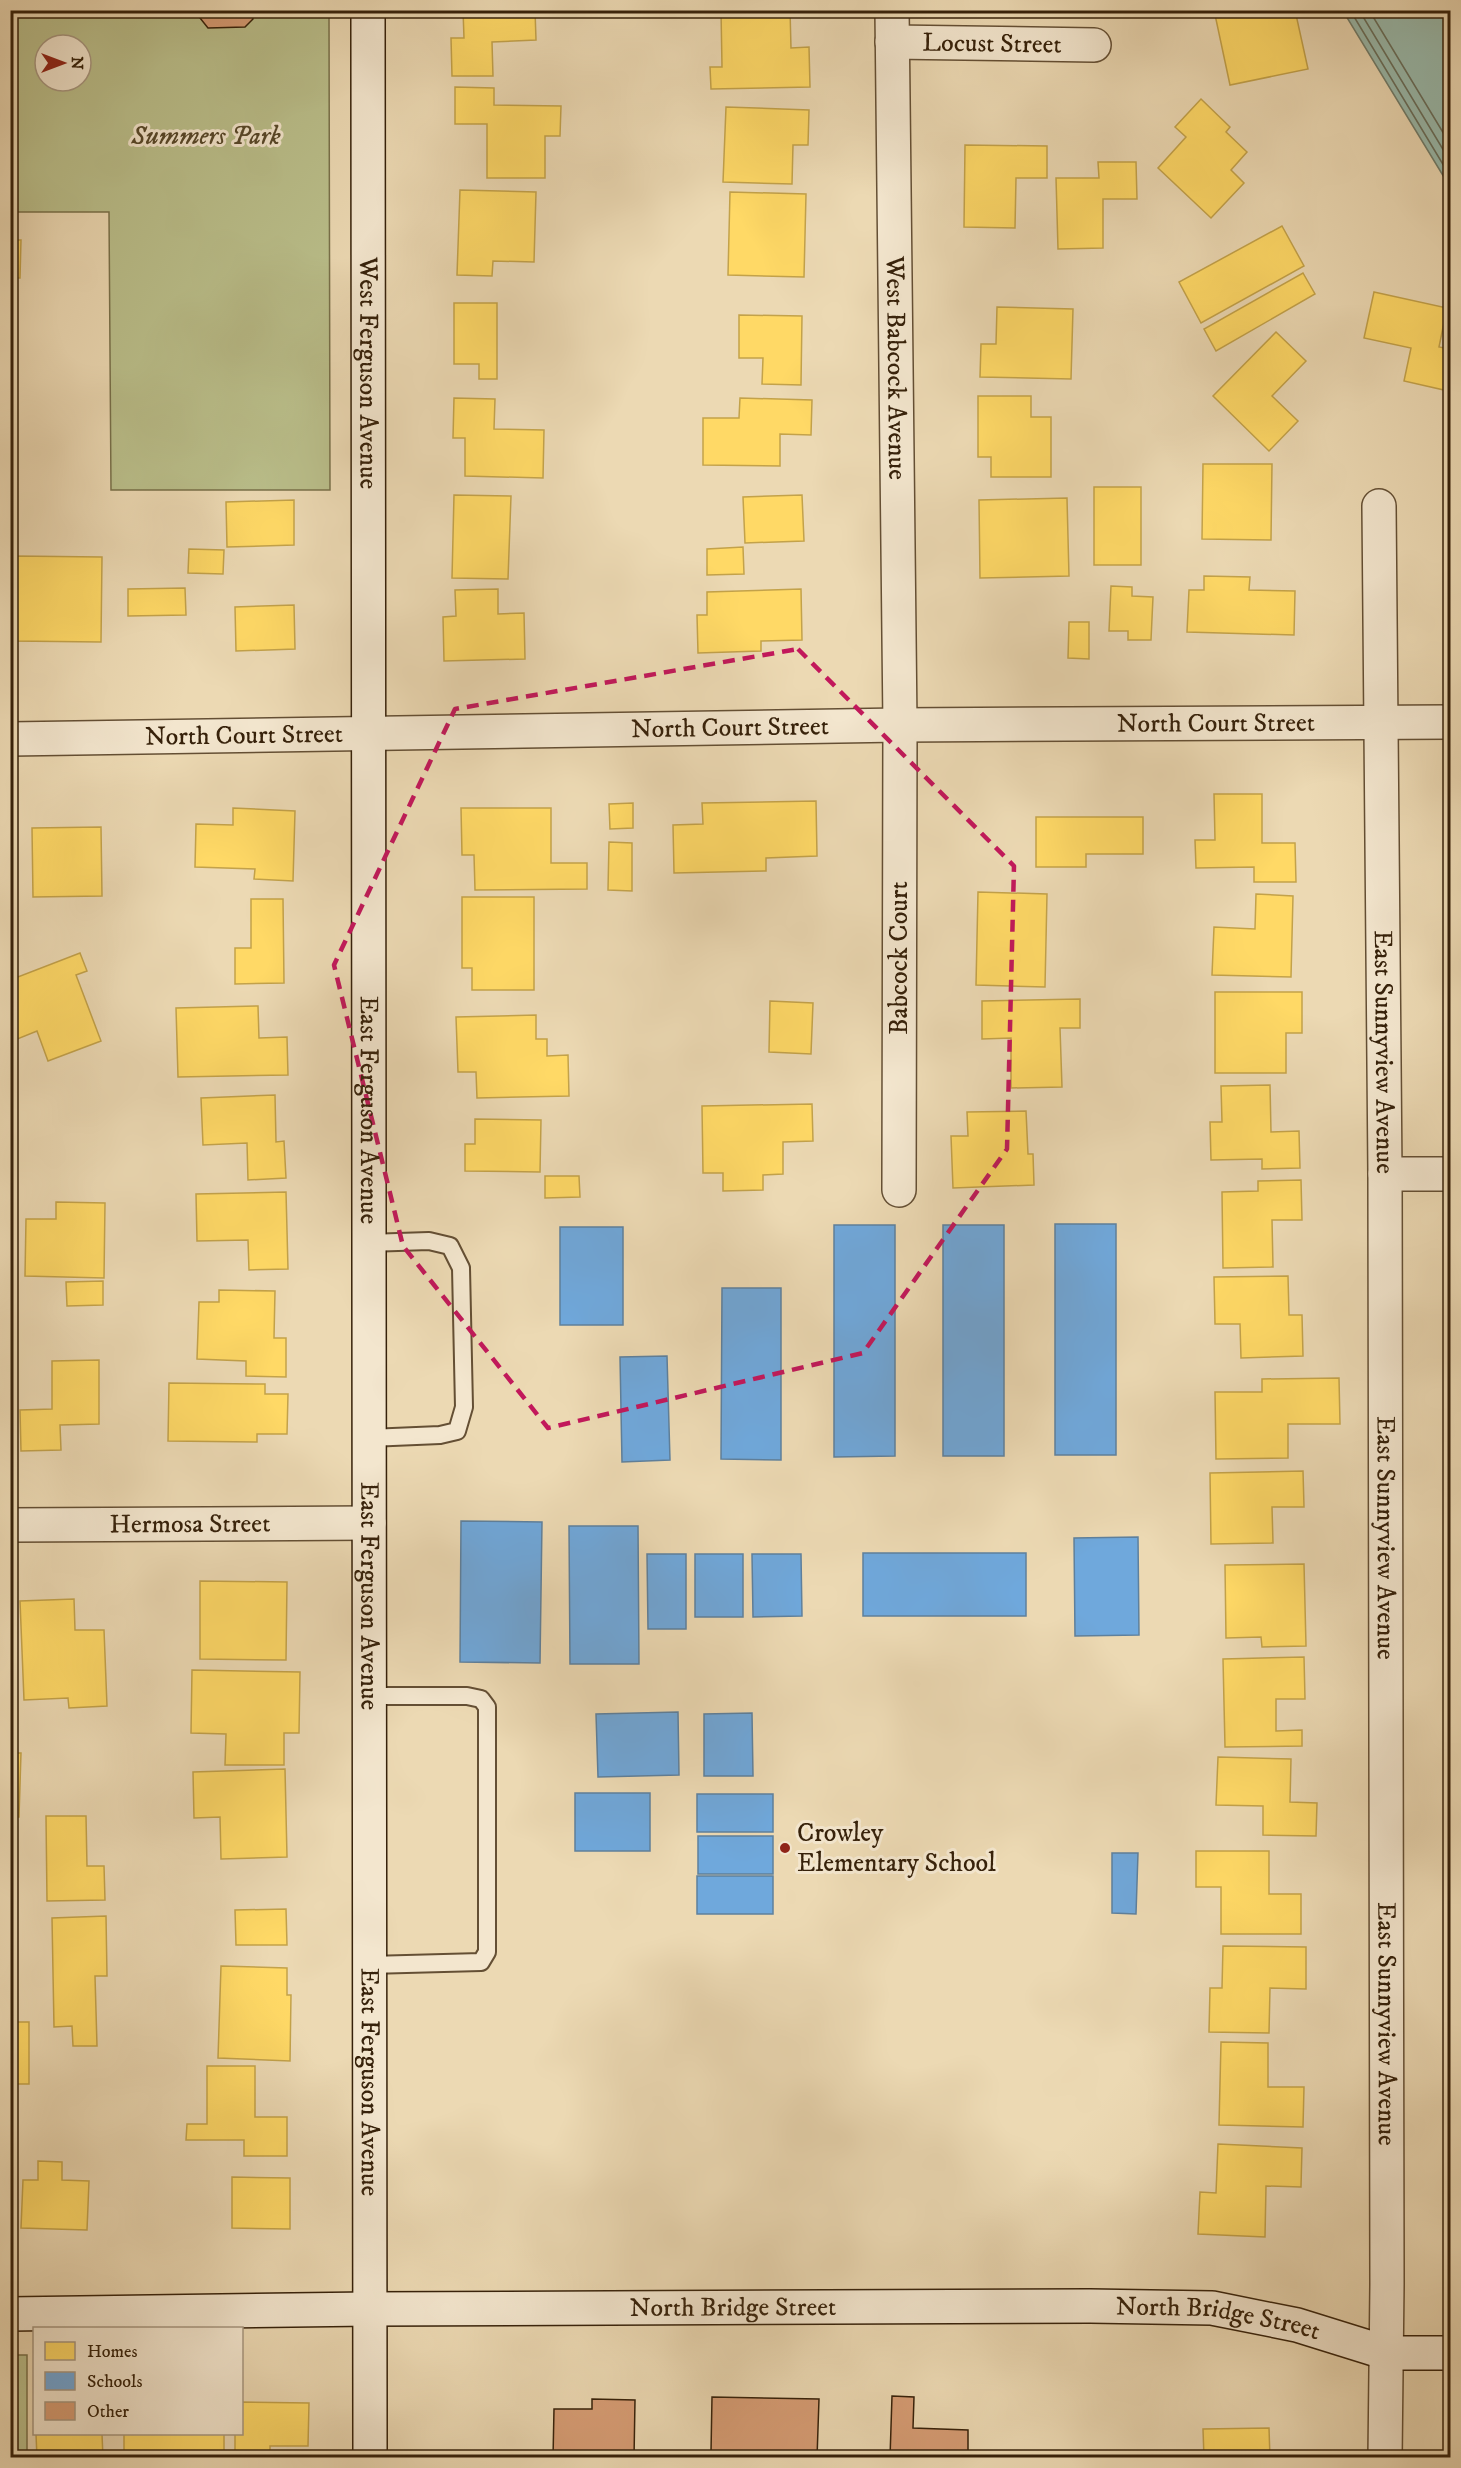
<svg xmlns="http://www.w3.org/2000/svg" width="1461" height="2468" font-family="'IM FELL DW Pica',serif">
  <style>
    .green { fill: #babf8b; stroke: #78704a; stroke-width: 1.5; fill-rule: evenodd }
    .water { fill: #99baac; stroke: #717d6b; stroke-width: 1.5 }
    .homes { fill: #ffd966; stroke: #c3a24a; stroke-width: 1.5 }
    .schools { fill: #6fa8dc; stroke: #5e809d; stroke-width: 1.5 }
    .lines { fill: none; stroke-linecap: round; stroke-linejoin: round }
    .shore { stroke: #686e5b; stroke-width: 1.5 }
    .building { fill: #d79d75; stroke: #36210a; stroke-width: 1.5 }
    .lane-casing { stroke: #644f34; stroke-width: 20 }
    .street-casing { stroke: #644f34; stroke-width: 36 }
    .secondary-casing { stroke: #36210a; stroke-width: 36 }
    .lane { stroke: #f3e6ce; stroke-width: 16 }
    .street { stroke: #f3e6ce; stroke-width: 33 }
    .secondary { stroke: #f3e6ce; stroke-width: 33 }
    .marked { fill: none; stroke: #c2185b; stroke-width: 4.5; stroke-dasharray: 12 8; stroke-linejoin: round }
    .poi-dot { fill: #8f2418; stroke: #f3e6ce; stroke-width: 2 }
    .labels { text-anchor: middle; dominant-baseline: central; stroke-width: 6; stroke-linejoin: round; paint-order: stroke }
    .street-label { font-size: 26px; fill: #36210a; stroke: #f3e6ce }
    .park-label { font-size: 26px; font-style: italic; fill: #57482a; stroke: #f3e6ce }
    .poi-label { font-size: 26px; fill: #36210a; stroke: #f3e6ce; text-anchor: start }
  </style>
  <rect width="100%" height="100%" fill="#ecd9b3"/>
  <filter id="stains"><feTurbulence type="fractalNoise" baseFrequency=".00333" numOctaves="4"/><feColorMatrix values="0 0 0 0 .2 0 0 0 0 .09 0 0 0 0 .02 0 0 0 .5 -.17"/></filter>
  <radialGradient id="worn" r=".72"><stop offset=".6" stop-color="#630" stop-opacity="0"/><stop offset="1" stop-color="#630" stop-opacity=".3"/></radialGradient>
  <g class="green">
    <path d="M11 11H329L330 490H111L109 212H11ZM45 45H81V81H45Z"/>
    <rect x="11" y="2355" width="16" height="102"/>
  </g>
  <polygon class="water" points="1343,11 1450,11 1450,187"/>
  <g class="homes">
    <polygon points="463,10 535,10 536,40 492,42 493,76 452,76 451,38 464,38"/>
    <polygon points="721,10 790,10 791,48 809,47 810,87 711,89 710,67 722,67"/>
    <polygon points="1214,10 1295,10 1308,69 1230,85"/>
    <polygon points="455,87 494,88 494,105 561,106 560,136 545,136 545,178 487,178 487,124 455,124"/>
    <polygon points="1201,99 1230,127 1226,132 1247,152 1231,170 1244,183 1211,218 1158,168 1186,137 1175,127"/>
    <polygon points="726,107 809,110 808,145 793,145 792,184 723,182"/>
    <polygon points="965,145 1047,146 1047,178 1016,178 1015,228 964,227"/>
    <polygon points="1098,162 1136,162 1137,199 1103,199 1103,248 1058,249 1056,178 1099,178"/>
    <polygon points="460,190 536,192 534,262 493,261 492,276 457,275"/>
    <polygon points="730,192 806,194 804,277 728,275"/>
    <polygon points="1282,226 1304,266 1201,323 1179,282"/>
    <polygon points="10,240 21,240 20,278 10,278"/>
    <polygon points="1303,273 1315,294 1216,351 1204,329"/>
    <polygon points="1374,292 1447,308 1439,347 1450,349 1444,390 1404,381 1411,348 1364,338"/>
    <polygon points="454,303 497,303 497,379 479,379 479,364 454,364"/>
    <polygon points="997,307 1073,309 1071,379 980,377 981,344 996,344"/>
    <polygon points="739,315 802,316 801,385 762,384 763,358 739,358"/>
    <polygon points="1276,332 1306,361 1272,396 1298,421 1269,451 1213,396"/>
    <polygon points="978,396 1031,396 1031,417 1051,417 1051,477 991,477 991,457 978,457"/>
    <polygon points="454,398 495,399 494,429 544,430 543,478 465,476 465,438 453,438"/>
    <polygon points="740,398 812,400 811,435 780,434 780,466 703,465 703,418 739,418"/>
    <polygon points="1203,464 1272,464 1271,540 1202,539"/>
    <rect x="1094" y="487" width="47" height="78"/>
    <polygon points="454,495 511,496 508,579 452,578"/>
    <polygon points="802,495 804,541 745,543 743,497"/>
    <polygon points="1067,498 1069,576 980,578 979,500"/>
    <polygon points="294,500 294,545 227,547 226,502"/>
    <polygon points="743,547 744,574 707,575 707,549"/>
    <polygon points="189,549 224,550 223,574 188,573"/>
    <polygon points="14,556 102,557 101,642 13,641"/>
    <polygon points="1204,576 1250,577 1249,590 1295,591 1294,635 1187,632 1189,590 1204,590"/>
    <polygon points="1111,586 1132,587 1132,596 1153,597 1151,640 1128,640 1128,631 1109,631"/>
    <polygon points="185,588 186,615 128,616 128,589"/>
    <polygon points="498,589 498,614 524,613 525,659 444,661 443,617 456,616 455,590"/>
    <polygon points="801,589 802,640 761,641 761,651 698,653 697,615 707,615 707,592"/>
    <polygon points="294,605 295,649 236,651 235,607"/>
    <polygon points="1069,622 1089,622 1089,659 1068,658"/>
    <polygon points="1214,794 1262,794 1262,843 1295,843 1296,882 1254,882 1254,867 1196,868 1195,840 1215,840"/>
    <polygon points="816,801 817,856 766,858 766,871 674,873 673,825 703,824 702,803"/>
    <polygon points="633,803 633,828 610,829 609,804"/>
    <polygon points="233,808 295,811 293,881 254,879 255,869 195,867 196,824 233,825"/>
    <polygon points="461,808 551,808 551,863 587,863 587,889 475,890 474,855 462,855"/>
    <polygon points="1036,817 1143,817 1143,854 1086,854 1086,867 1036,867"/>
    <rect x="10" y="827" width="5" height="47"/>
    <polygon points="101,827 102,896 33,897 32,828"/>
    <polygon points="609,842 632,843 632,891 608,890"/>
    <polygon points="978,892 1047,894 1045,987 976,985"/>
    <polygon points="1256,894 1293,896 1291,977 1212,975 1214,927 1255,929"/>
    <polygon points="462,897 534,897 534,990 472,990 472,968 462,968"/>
    <polygon points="251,899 283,899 284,983 235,984 235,948 251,948"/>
    <polygon points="80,953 87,971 76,975 101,1041 48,1061 37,1031 10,1042 10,980"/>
    <polygon points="1215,992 1302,992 1302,1033 1286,1033 1286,1073 1215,1073"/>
    <polygon points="1080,999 1080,1028 1060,1028 1062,1087 1011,1088 1011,1038 982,1039 982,1001"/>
    <polygon points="770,1001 813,1003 811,1054 769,1052"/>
    <polygon points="258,1006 259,1038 287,1037 288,1075 178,1077 176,1008"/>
    <polygon points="536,1015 536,1039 547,1039 547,1056 568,1055 569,1096 477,1098 476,1072 458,1072 456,1017"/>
    <polygon points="1270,1085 1271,1132 1299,1131 1300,1168 1262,1169 1262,1159 1211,1160 1210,1122 1222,1122 1221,1086"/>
    <polygon points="275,1095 276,1142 284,1141 286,1178 248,1180 247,1143 203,1145 201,1098"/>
    <polygon points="812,1104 813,1141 783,1142 783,1174 763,1175 763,1190 723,1191 723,1173 703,1173 702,1106"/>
    <polygon points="1026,1111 1028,1154 1033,1154 1034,1185 953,1188 951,1136 968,1136 967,1112"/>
    <polygon points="475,1119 541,1120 540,1172 465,1171 465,1144 475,1144"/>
    <polygon points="545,1176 579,1176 580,1197 545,1198"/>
    <polygon points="1301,1180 1302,1220 1272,1220 1273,1267 1223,1268 1222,1192 1258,1191 1258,1181"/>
    <polygon points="286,1192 288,1269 249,1270 248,1240 197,1241 196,1194"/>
    <polygon points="56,1202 105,1203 104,1278 25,1276 26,1219 56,1219"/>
    <polygon points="1288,1276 1289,1315 1302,1315 1303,1356 1241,1358 1240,1324 1215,1324 1214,1277"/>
    <polygon points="103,1281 103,1305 67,1306 66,1282"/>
    <polygon points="219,1290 275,1291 274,1338 286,1338 286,1377 246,1376 246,1361 197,1359 199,1302 219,1302"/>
    <polygon points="99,1360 99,1424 60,1425 61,1450 21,1451 20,1410 52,1409 52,1361"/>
    <polygon points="1339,1378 1340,1424 1288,1424 1288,1458 1216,1459 1215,1392 1262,1392 1262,1379"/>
    <polygon points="169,1383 265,1384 265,1394 288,1394 287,1434 257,1434 257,1442 168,1441"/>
    <polygon points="1303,1471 1304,1507 1272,1507 1273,1543 1211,1544 1210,1473"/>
    <polygon points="1304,1564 1306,1646 1262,1647 1261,1637 1226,1638 1225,1565"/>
    <polygon points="200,1581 287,1582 286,1660 200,1659"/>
    <polygon points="74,1599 75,1630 104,1630 107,1706 69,1708 68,1698 24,1700 20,1601"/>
    <rect x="10" y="1604" width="2" height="78"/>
    <polygon points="1304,1657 1305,1699 1276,1699 1276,1731 1302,1730 1302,1746 1225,1747 1223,1659"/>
    <polygon points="192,1670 300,1672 299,1733 284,1733 284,1765 225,1765 226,1734 191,1733"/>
    <polygon points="10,1753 21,1753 19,1817 10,1817"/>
    <polygon points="1218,1757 1291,1759 1290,1802 1317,1803 1316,1836 1263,1835 1263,1806 1216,1805"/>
    <polygon points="285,1769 287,1857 221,1859 220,1817 194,1818 193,1772"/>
    <polygon points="46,1816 86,1816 87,1866 104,1866 105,1900 47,1901"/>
    <polygon points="1196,1851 1269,1851 1269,1894 1301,1894 1301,1934 1221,1934 1221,1887 1196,1887"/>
    <polygon points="286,1909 287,1945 236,1945 235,1910"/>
    <polygon points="106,1916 107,1976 95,1976 97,2046 73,2046 72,2026 54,2027 52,1918"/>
    <polygon points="1223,1946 1306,1947 1306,1989 1270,1988 1269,2033 1209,2032 1210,1988 1222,1988"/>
    <polygon points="221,1966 287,1968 287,1995 291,1995 290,2061 218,2058"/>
    <rect x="10" y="2022" width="19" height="62"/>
    <polygon points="1221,2042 1268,2043 1268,2087 1304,2087 1303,2127 1219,2125"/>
    <polygon points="207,2066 255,2066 255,2117 287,2117 287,2156 244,2156 244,2140 186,2140 187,2124 207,2124"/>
    <polygon points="1218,2144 1302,2148 1301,2187 1266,2186 1265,2237 1198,2234 1200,2192 1216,2193"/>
    <polygon points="38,2161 62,2162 62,2180 89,2181 87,2230 21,2228 23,2180 38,2180"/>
    <polygon points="232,2177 290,2178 290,2229 232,2228"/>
    <polygon points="242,2402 309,2403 308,2446 270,2446 270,2458 235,2458 235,2434 242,2434"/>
    <polygon points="1269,2428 1270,2458 1204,2458 1203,2429"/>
    <polygon points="36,2434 102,2434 103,2458 37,2458"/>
    <polygon points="124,2434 224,2434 224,2452 181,2452 181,2458 124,2458"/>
  </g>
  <g class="schools">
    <rect x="1055" y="1224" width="61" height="231"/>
    <polygon points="834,1225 895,1225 895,1456 834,1457"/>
    <rect x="943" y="1225" width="61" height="231"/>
    <rect x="560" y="1227" width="63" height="98"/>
    <polygon points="722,1288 781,1288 781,1460 721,1459"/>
    <polygon points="667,1356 670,1460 622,1462 620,1357"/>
    <polygon points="461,1521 542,1522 540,1663 460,1662"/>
    <polygon points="569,1526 638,1526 639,1664 570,1664"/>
    <polygon points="1138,1537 1139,1635 1075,1636 1074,1538"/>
    <rect x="863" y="1553" width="163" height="63"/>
    <polygon points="647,1554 686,1554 686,1629 648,1629"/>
    <rect x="695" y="1554" width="48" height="63"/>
    <polygon points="752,1554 801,1554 802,1616 753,1617"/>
    <polygon points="678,1712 679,1775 598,1777 596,1714"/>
    <polygon points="752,1713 753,1776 704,1776 704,1714"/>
    <rect x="575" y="1793" width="75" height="58"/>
    <rect x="697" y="1794" width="76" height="38"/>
    <rect x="698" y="1836" width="75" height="38"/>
    <polygon points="1112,1853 1138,1853 1136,1914 1112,1913"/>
    <rect x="697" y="1876" width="76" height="38"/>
  </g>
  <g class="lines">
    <g class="shore">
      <polyline points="1350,10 1450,176"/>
      <polyline points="1359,10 1450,161"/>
      <polyline points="1369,10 1450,144"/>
    </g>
  </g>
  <g class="building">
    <polygon points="200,10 253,10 253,19 245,27 208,28 200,18"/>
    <polygon points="892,2396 914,2397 913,2428 968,2430 968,2458 890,2458"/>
    <polygon points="712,2397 819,2399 817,2458 736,2458 736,2452 711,2452"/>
    <polygon points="592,2399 635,2400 634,2458 553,2458 554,2409 592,2409"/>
  </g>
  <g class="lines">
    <g class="lane-casing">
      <g id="lane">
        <polyline points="367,1243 429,1241 450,1246 461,1268 464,1407 457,1431 440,1435 369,1438"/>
        <polyline points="369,1696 467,1696 481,1699 487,1707 487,1952 481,1962 369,1965"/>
      </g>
    </g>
    <g class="street-casing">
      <g id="street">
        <path id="s1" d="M892 10 900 725 899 1190"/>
        <path id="s2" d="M892 42 1094 45"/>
        <path id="s3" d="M1379 506 1385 1174 1387 2284 1385 2458"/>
        <path id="s4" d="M10 739 900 725 1450 722"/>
        <polyline points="1385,1174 1450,1174"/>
        <path id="s5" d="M10 1525 369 1523"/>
      </g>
    </g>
    <g class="secondary-casing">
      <g id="secondary">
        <path id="s6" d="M368 10 370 2458"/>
        <path id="s7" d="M10 2314 369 2309 1090 2306 1212 2308 1297 2325 1387 2353H1450"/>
      </g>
    </g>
    <use href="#lane" class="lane"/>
    <use href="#street" class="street"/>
    <use href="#secondary" class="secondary"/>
  </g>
  <path class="marked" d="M798 649 1014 866 1007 1149 863 1353 548 1428 403 1246 334 965 455 709Z"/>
  <circle class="poi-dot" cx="785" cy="1848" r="6"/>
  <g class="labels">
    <g class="street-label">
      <text stroke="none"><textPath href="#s2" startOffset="100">Locust Street</textPath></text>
      <text stroke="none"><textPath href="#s1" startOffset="358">West Babcock Avenue</textPath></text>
      <text stroke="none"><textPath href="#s6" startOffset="363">West Ferguson Avenue</textPath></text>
      <text stroke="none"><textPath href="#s4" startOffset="1206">North Court Street</textPath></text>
      <text stroke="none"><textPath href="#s4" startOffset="720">North Court Street</textPath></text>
      <text stroke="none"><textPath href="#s4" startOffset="234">North Court Street</textPath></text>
      <text transform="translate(899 958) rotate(-90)">Babcock Court</text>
      <text stroke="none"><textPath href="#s3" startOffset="546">East Sunnyview Avenue</textPath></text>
      <text stroke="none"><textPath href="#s6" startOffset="1100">East Ferguson Avenue</textPath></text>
      <text stroke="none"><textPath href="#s5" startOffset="180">Hermosa Street</textPath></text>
      <text stroke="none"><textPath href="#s3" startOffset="1032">East Sunnyview Avenue</textPath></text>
      <text stroke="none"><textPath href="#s6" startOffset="1586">East Ferguson Avenue</textPath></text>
      <text stroke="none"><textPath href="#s3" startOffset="1518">East Sunnyview Avenue</textPath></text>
      <text stroke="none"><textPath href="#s6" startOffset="2072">East Ferguson Avenue</textPath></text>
      <text stroke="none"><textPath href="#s7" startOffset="723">North Bridge Street</textPath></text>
      <text stroke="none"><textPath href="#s7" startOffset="1209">North Bridge Street</textPath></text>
    </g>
    <g class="park-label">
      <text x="206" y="136">Summers Park</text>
    </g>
    <g class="poi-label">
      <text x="797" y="1833">Crowley<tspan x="797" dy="30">Elementary School</tspan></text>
    </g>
  </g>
  <rect width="1461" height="2468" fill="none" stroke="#ecd9b3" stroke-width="36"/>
  <rect x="12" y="12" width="1437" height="2444" fill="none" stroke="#36210a" stroke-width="3"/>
  <rect x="18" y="18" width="1425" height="2432" fill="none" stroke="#36210a" stroke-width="1.5"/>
  <rect x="33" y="2327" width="210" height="108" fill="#f3e6ce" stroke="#a79780" stroke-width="1.5"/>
  <rect x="45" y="2342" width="30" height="18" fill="#ffd966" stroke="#a79780" stroke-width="1.5"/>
  <text x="87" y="2357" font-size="18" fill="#36210a">Homes</text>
  <rect x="45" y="2372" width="30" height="18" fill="#6fa8dc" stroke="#a79780" stroke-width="1.5"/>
  <text x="87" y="2387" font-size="18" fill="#36210a">Schools</text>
  <rect x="45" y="2402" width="30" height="18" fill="#d79d75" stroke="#a79780" stroke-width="1.5"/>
  <text x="87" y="2417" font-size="18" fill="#36210a">Other</text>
  <g transform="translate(63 63) rotate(90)"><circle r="28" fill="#f3e6ce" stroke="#a79780" stroke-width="1.5"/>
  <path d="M0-4.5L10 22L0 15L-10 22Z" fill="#8f2418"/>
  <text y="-9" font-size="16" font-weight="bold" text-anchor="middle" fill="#36210a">N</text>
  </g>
  <rect width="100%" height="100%" filter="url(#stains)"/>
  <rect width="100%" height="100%" fill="url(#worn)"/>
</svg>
